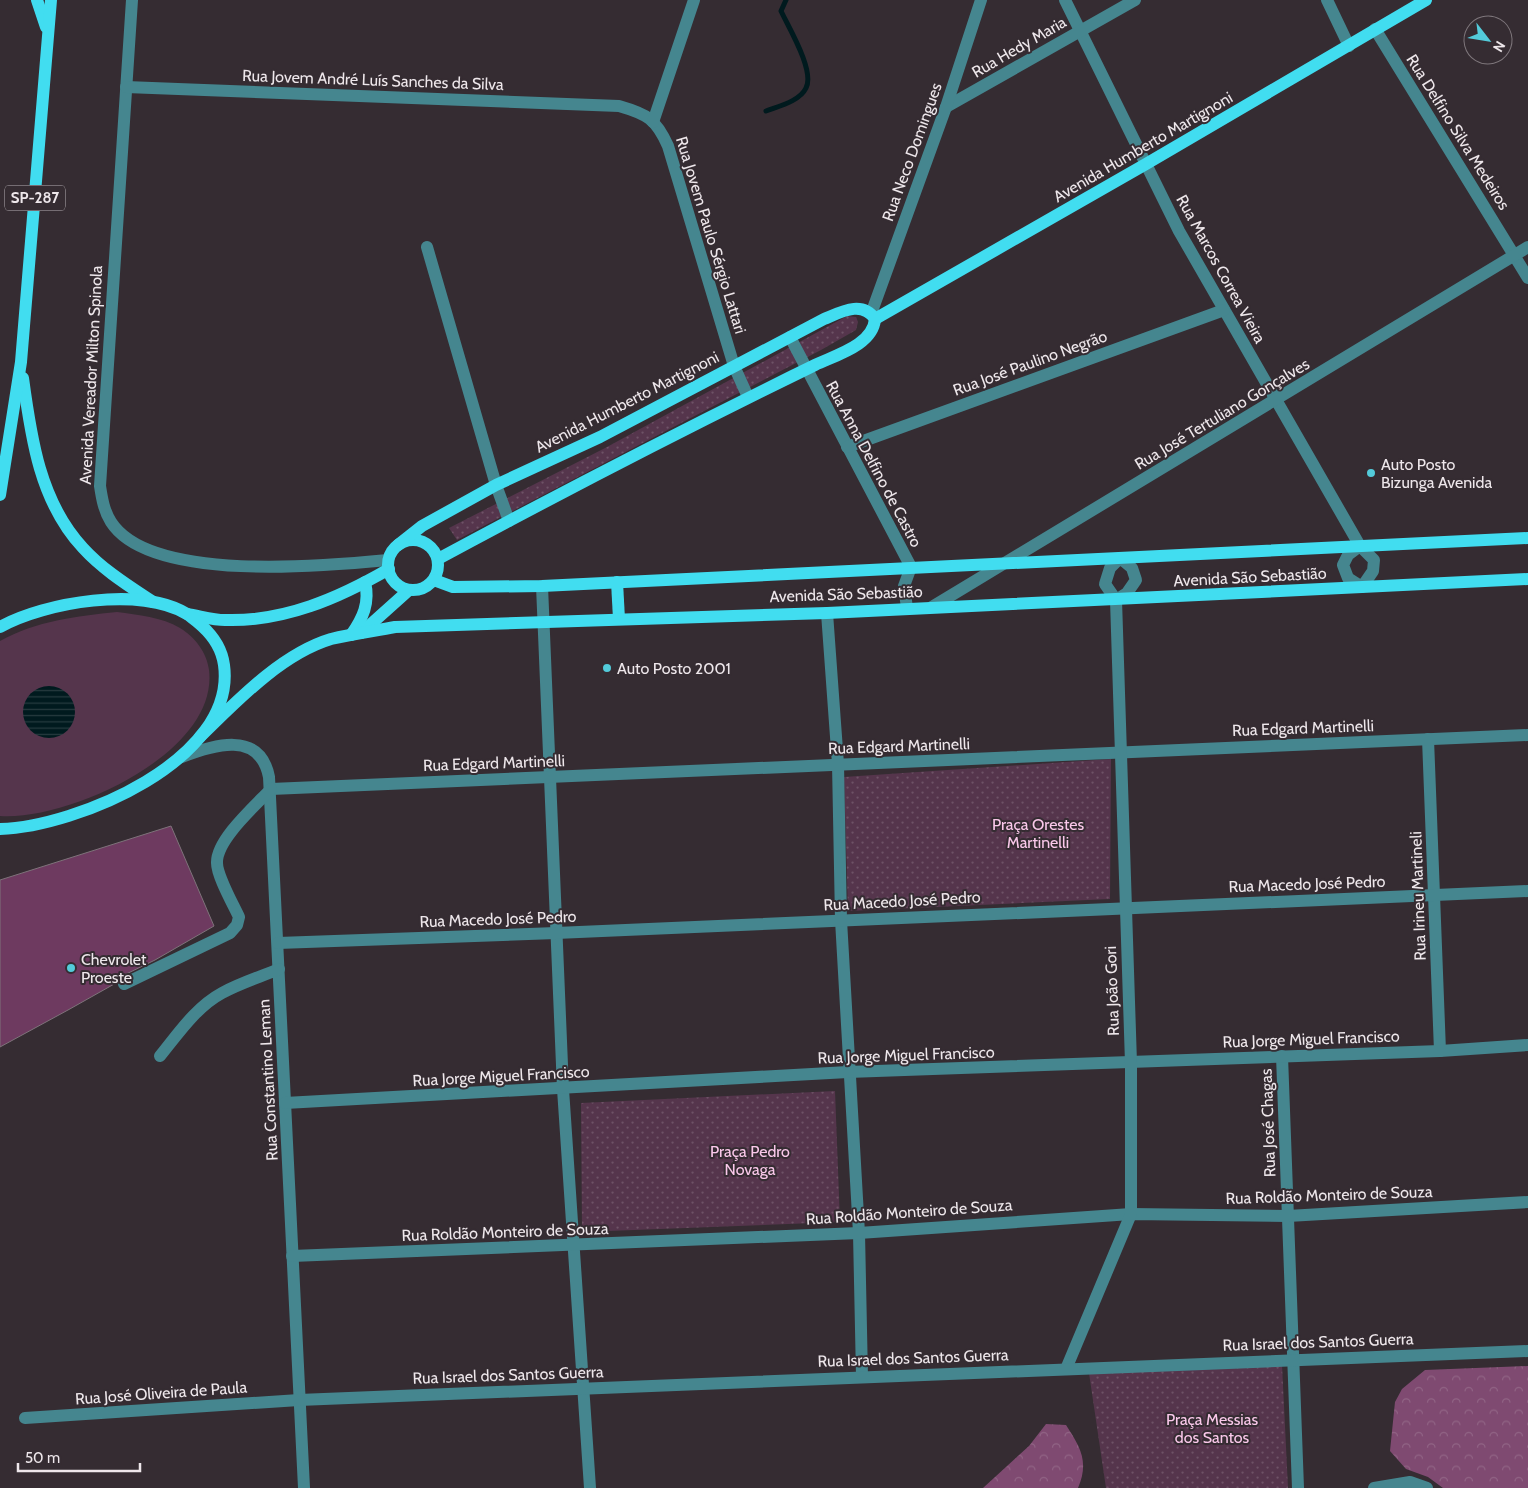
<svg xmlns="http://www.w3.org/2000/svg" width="1528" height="1488" font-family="Cabin,sans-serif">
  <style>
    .grass { fill: #55354c }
    .forest { fill: url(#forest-crowns) }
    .park { fill: url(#park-dots) }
    .water { fill: url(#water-rules) }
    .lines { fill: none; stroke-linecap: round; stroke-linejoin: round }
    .stream { stroke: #001a1e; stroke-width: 5 }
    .building { fill: #6e3a60; stroke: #7e737a }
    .minor { stroke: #45868f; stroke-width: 12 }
    .major { stroke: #41ddf0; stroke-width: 12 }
    .poi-dot { fill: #53cbda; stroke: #352c32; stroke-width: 2 }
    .labels { text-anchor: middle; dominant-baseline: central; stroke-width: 4; stroke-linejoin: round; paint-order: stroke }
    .shield { fill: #352c32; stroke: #b6afb4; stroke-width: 1 }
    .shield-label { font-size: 15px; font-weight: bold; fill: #eee7eb }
    .street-label { font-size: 16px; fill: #eee7eb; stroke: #352c32 }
    .poi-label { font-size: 16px; fill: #eee7eb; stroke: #352c32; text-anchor: start }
    .park-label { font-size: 16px; fill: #fac8ea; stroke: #352c32 }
  </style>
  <defs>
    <pattern id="forest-crowns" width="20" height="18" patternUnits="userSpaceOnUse" patternTransform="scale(1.25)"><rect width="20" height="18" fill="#7f4a71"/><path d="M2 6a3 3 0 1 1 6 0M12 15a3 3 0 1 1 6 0" fill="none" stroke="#916485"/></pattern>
    <pattern id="park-dots" width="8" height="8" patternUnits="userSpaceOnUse" patternTransform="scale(1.25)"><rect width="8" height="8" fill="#55354c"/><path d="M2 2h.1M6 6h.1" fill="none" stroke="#6e5266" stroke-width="1.8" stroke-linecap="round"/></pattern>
    <pattern id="water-rules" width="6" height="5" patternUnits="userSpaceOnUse" patternTransform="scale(1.25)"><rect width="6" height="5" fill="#001a1e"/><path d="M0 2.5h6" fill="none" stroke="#263b3f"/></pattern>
  </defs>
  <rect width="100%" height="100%" fill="#352c32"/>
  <path class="grass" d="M117 612C138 615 162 617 180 628 195 637 207 653 209 670 219 753 68 821 0 816V641C36 621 77 616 117 612Z"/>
  <g class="forest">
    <polygon points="1528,1366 1528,1488 1443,1488 1428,1477 1406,1469 1390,1451 1395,1402 1402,1389 1425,1370"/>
    <path d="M1046 1424 1066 1425C1081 1448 1089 1462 1078 1488H983L1029 1446Z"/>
  </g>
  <g class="park">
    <polygon points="847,316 856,317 858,322 856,330 821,350 457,540 449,528 607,447"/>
    <polygon points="1111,759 1110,899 848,911 844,777"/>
    <polygon points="835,1091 840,1222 582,1232 581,1103"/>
    <polygon points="1282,1365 1288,1488 1106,1488 1089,1373"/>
  </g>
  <circle class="water" cx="49" cy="712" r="26"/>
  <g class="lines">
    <path class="stream" d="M766 111C779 106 800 101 806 88 815 71 789 28 781 11L786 0"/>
  </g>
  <polygon class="building" points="171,826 214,926 155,960 120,977 116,983 68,1010 0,1047 0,880"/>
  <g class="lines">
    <g class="minor">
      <path d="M132 0 100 486C102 499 104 511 111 522 150 583 326 566 388 560"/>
      <polyline points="1065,0 1179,231 1360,546 1374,560 1373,571 1362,587 1348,578 1343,565 1348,555 1360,546"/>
      <polyline points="1327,0 1349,46"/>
      <polyline points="1375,29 1528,278"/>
      <path d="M126 87 619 106C647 114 656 119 668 146L734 366 748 397"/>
      <polyline points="946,107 1135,0"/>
      <polyline points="653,122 694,0"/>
      <polyline points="427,247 496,485 509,521"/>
      <polyline points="871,314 946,107 981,0"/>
      <polyline points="790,337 911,567 904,586 907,608"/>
      <polyline points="847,447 1224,310"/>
      <polygon points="1120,558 1132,568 1136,580 1127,593 1116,600 1105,584 1110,568"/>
      <polyline points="542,586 563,1089 590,1488"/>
      <polyline points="932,607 1528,247"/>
      <polyline points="827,613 838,764 841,920 859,1233 862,1377"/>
      <polyline points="1428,739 1440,1051"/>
      <path d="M182 757C213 745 260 730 269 777L304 1488"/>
      <polyline points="271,789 1528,735"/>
      <polyline points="278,943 556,933 1528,891"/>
      <path d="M124 984 230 933 237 925 239 917C233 904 217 876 217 863 216 840 255 806 271 789"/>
      <path d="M160 1056C178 1034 196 1007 222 993 240 983 260 977 279 969"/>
      <polyline points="1282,1056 1298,1488"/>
      <polyline points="285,1103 848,1072 1440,1051 1528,1045"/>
      <polyline points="292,1256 859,1233 1131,1214 1288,1216 1528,1202"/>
      <polyline points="1066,1369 1131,1214 1131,1063 1116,600"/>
      <polyline points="25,1418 299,1400 1528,1351"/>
      <polyline points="1374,1488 1410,1482 1427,1488"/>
    </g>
    <g class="major">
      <polyline points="37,0 46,27"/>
      <polyline points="875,319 1146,164 1426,0"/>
      <path d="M23 378C31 438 40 502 83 548 103 570 129 586 153 602"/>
      <polyline points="0,495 21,362 51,0"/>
      <circle cx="413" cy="565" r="25"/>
      <path d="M398 545 422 526 496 485 600 437 824 319C841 312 862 300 875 319 873 345 836 355 815 365 688 427 562 492 438 559"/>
      <polyline points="434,580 453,587 542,586 1528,538"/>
      <polyline points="617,582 619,619"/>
      <path d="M187 614C200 616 213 620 225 620 284 622 339 598 389 569"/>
      <path d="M0 627C45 602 141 586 187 614 192 617 197 622 202 626 213 636 222 650 224 665 237 760 76 827 0 829"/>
      <polyline points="361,633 409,590"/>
      <path d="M351 635C363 618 370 603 365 582"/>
      <path d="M200 737C236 702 281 654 331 639 352 634 374 631 395 627L827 613 1528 579"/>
    </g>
  </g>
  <g class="poi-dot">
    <circle cx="1371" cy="473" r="5"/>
    <circle cx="607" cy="668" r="5"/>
    <circle cx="71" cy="968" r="5"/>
  </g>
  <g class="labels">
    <rect class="shield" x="5" y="185.5" width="60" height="25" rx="4"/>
    <g class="shield-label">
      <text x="35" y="198">SP-287</text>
    </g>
    <g class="street-label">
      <text transform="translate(1019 47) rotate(-30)">Rua Hedy Maria</text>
      <text transform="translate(373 80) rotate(2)">Rua Jovem André Luís Sanches da Silva</text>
      <text transform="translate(1458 132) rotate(58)">Rua Delfino Silva Medeiros</text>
      <text transform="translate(1143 147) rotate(-30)">Avenida Humberto Martignoni</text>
      <text transform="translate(912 152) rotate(-70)">Rua Neco Domingues</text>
      <text transform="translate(711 235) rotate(73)">Rua Jovem Paulo Sérgio Lattari</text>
      <text transform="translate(1221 269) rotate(61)">Rua Marcos Correa Vieira</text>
      <text transform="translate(1030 363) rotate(-20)">Rua José Paulino Negrão</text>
      <text transform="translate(91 375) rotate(-87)">Avenida Vereador Milton Spinola</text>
      <text transform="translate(627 402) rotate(-27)">Avenida Humberto Martignoni</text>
      <text transform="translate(1222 414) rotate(-31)">Rua José Tertuliano Gonçalves</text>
      <text transform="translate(874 464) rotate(62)">Rua Anna Delfino de Castro</text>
      <text transform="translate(1250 577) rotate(-3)">Avenida São Sebastião</text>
      <text transform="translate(846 594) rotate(-2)">Avenida São Sebastião</text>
      <text transform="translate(1303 728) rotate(-2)">Rua Edgard Martinelli</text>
      <text transform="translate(899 746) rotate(-2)">Rua Edgard Martinelli</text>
      <text transform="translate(494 763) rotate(-2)">Rua Edgard Martinelli</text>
      <text transform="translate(1307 884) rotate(-2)">Rua Macedo José Pedro</text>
      <text transform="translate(1418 896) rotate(-92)">Rua Irineu Martineli</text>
      <text transform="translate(902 901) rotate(-3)">Rua Macedo José Pedro</text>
      <text transform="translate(498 919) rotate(-2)">Rua Macedo José Pedro</text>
      <text transform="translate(1112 991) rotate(-92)">Rua João Gori</text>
      <text transform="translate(1311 1039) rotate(-2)">Rua Jorge Miguel Francisco</text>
      <text transform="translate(906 1055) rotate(-2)">Rua Jorge Miguel Francisco</text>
      <text transform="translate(501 1076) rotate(-3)">Rua Jorge Miguel Francisco</text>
      <text transform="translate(268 1080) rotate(-93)">Rua Constantino Leman</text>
      <text transform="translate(1268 1123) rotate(-92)">Rua José Chagas</text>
      <text transform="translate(1329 1195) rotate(-2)">Rua Roldão Monteiro de Souza</text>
      <text transform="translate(909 1212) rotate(-4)">Rua Roldão Monteiro de Souza</text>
      <text transform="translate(505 1232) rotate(-2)">Rua Roldão Monteiro de Souza</text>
      <text transform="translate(1318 1342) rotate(-2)">Rua Israel dos Santos Guerra</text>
      <text transform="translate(913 1358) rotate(-2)">Rua Israel dos Santos Guerra</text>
      <text transform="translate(508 1375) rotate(-2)">Rua Israel dos Santos Guerra</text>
      <text transform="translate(161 1393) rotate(-4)">Rua José Oliveira de Paula</text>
    </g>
    <g class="poi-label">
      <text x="1381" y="464">Auto Posto<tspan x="1381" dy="18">Bizunga Avenida</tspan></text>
      <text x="617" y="668">Auto Posto 2001</text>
      <text x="81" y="959">Chevrolet<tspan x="81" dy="18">Proeste</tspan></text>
    </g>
    <g class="park-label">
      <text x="1038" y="824">Praça Orestes<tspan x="1038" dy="18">Martinelli</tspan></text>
      <text x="750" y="1151">Praça Pedro<tspan x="750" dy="18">Novaga</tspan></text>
      <text x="1212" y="1419">Praça Messias<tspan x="1212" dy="18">dos Santos</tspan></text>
    </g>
  </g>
  <g transform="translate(1488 40) rotate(121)"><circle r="24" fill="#352c32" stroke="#7f777c"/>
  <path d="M0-4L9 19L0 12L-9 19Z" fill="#53cbda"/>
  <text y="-8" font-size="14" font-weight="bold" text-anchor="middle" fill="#eee7eb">N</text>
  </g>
  <path d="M18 1463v8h122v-8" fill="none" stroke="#eee7eb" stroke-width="2.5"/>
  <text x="25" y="1463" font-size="15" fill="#eee7eb" stroke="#352c32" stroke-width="4" paint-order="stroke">50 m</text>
</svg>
